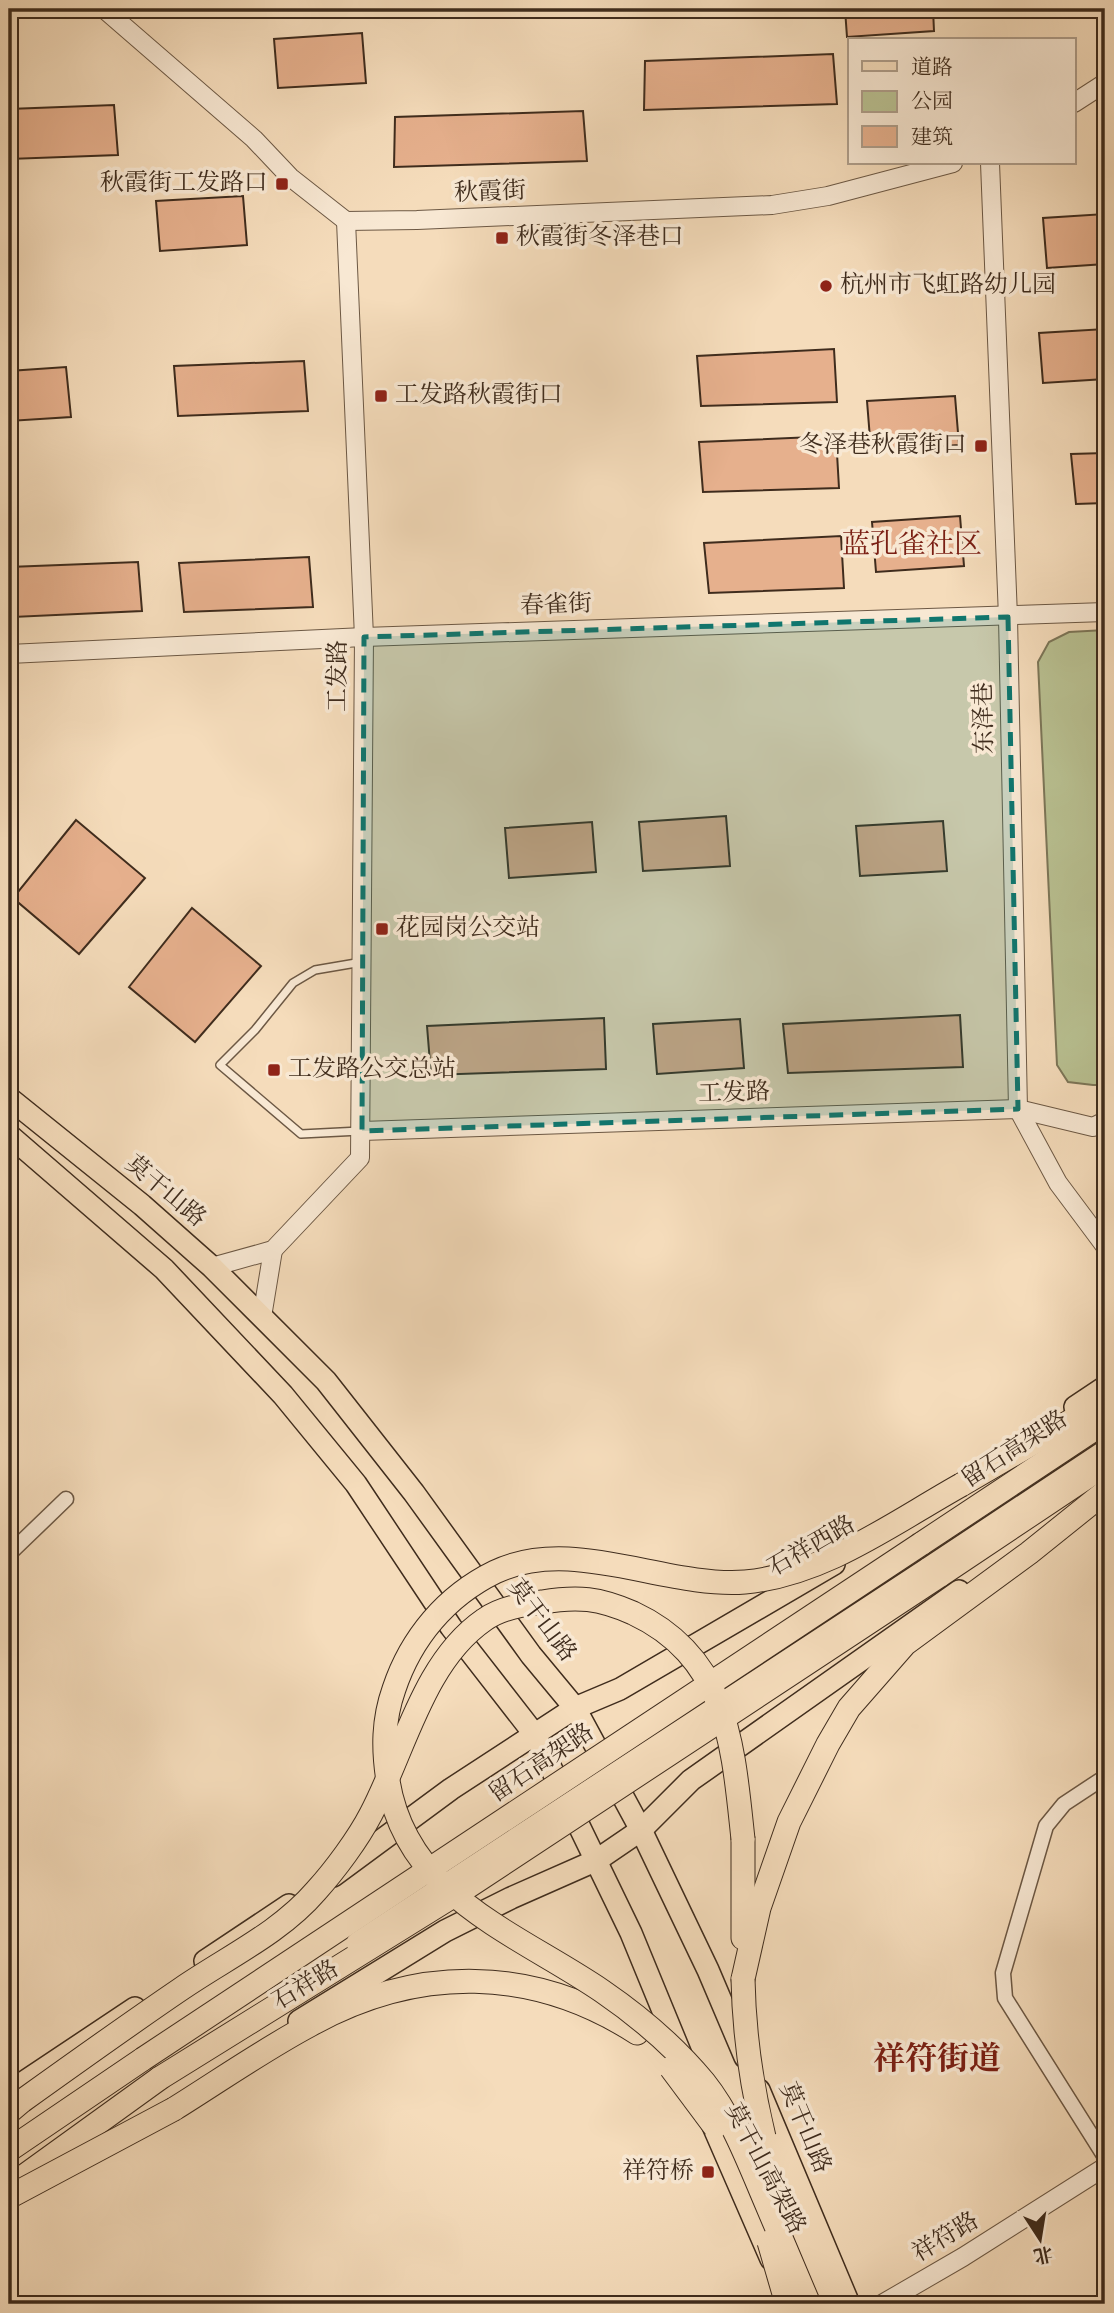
<svg xmlns="http://www.w3.org/2000/svg" width="1114" height="2313" font-family="Vollkorn,'Noto Serif SC',serif">
  <style>
    .green { fill: #b9c192; stroke: #7c7658; stroke-width: 2 }
    .building { fill: #e6b08d; stroke: #3f2c1d; stroke-width: 2 }
    .lines { fill: none; stroke-linecap: round; stroke-linejoin: round }
    .service-casing { stroke: #6c5844; stroke-width: 10 }
    .minor-casing { stroke: #6c5844; stroke-width: 17 }
    .tertiary-casing { stroke: #6c5844; stroke-width: 20 }
    .primary-casing { stroke: #3f2c1d; stroke-width: 24 }
    .trunk-casing { stroke: #3f2c1d; stroke-width: 25 }
    .service { stroke: #f8e8d3; stroke-width: 7 }
    .minor { stroke: #f8e8d3; stroke-width: 14 }
    .tertiary { stroke: #f8e8d3; stroke-width: 18 }
    .primary { stroke: #f5dcbb; stroke-width: 21 }
    .trunk { stroke: #f5dcbb; stroke-width: 23 }
    .primary-bridge-casing { stroke: #3f2c1d; stroke-width: 24; stroke-linecap: butt }
    .trunk-bridge-casing { stroke: #3f2c1d; stroke-width: 25; stroke-linecap: butt }
    .primary-bridge { stroke: #f5dcbb; stroke-width: 21 }
    .trunk-bridge { stroke: #f5dcbb; stroke-width: 23 }
    .marked { fill: #0f766e; fill-opacity: 0.2; stroke: #0f766e; stroke-width: 5; stroke-dasharray: 14 9; stroke-linejoin: round }
    .poi-dot { fill: #8f2418; stroke: #f8e8d3; stroke-width: 2.5 }
    .labels { text-anchor: middle; dominant-baseline: central; stroke-width: 7; stroke-linejoin: round; paint-order: stroke }
    .poi-label { font-size: 24px; fill: #3f2c1d; stroke: #f8e8d3; text-anchor: start }
    .street-label { font-size: 24px; fill: #3f2c1d; stroke: #f8e8d3 }
    .quarter-label { font-size: 28px; fill: #7a1f14; stroke: #f8e8d3 }
    .district-label { font-size: 32px; font-weight: bold; fill: #7a1f14; stroke: #f8e8d3 }
  </style>
  <rect width="100%" height="100%" fill="#f5dcbb"/>
  <filter id="stains"><feTurbulence type="fractalNoise" baseFrequency=".00286" numOctaves="4"/><feColorMatrix values="0 0 0 0 .2 0 0 0 0 .09 0 0 0 0 .02 0 0 0 .5 -.17"/></filter>
  <radialGradient id="worn" r=".72"><stop offset=".6" stop-color="#630" stop-opacity="0"/><stop offset="1" stop-color="#630" stop-opacity=".3"/></radialGradient>
  <polygon class="green" points="1105,630 1105,1085 1093,1085 1068,1082 1057,1065 1038,662 1049,642 1069,632"/>
  <g class="building">
    <polygon points="845,9 933,9 934,31 847,37"/>
    <polygon points="362,33 366,83 278,88 274,39"/>
    <polygon points="833,54 837,104 644,110 645,61"/>
    <polygon points="114,105 118,155 9,159 9,109"/>
    <polygon points="583,111 587,161 394,167 395,117"/>
    <polygon points="243,196 247,245 160,251 156,201"/>
    <polygon points="1105,214 1105,264 1047,268 1043,218"/>
    <polygon points="1105,329 1105,379 1043,383 1039,333"/>
    <polygon points="834,349 837,402 701,406 697,356"/>
    <polygon points="304,361 308,411 178,416 174,366"/>
    <polygon points="66,367 71,417 9,421 9,371"/>
    <polygon points="955,396 959,445 871,451 867,401"/>
    <polygon points="836,436 839,488 703,492 699,442"/>
    <polygon points="1105,453 1105,503 1076,504 1071,454"/>
    <polygon points="960,516 964,566 876,572 872,522"/>
    <polygon points="841,536 844,588 709,593 704,543"/>
    <polygon points="309,557 313,607 184,612 179,563"/>
    <polygon points="138,562 142,611 13,617 9,567"/>
    <polygon points="726,816 730,866 643,871 639,822"/>
    <polygon points="76,820 145,878 79,954 13,898"/>
    <polygon points="943,821 947,871 860,876 856,826"/>
    <polygon points="592,822 596,872 509,878 505,828"/>
    <polygon points="192,908 261,966 195,1042 129,987"/>
    <polygon points="960,1015 963,1067 788,1073 783,1024"/>
    <polygon points="604,1018 606,1069 431,1075 427,1026"/>
    <polygon points="740,1019 744,1068 657,1074 653,1024"/>
  </g>
  <g class="lines">
    <g class="service-casing">
      <polyline id="service" points="360,1131 301,1134 220,1065 255,1030 293,983 315,970 362,962"/>
    </g>
    <g class="minor-casing">
      <g id="minor">
        <polyline points="9,1554 66,1499"/>
        <polyline points="1105,1777 1064,1804 1046,1826 1003,1973 1005,1998 1105,2157"/>
      </g>
    </g>
    <g class="tertiary-casing">
      <g id="tertiary">
        <polyline points="104,9 254,139 290,177 346,221 417,220 772,205 828,196 953,163"/>
        <polyline points="1074,103 1105,83"/>
        <polyline points="990,163 1008,617 1018,1109 1058,1183 1105,1246"/>
        <polyline points="9,654 364,637 1105,612"/>
        <polyline points="362,1131 1018,1109 1093,1127 1105,1121"/>
        <polyline points="212,1267 273,1250 360,1158 364,637 346,221"/>
        <polyline points="262,1317 273,1250"/>
        <polyline points="882,2304 963,2257 1105,2167"/>
      </g>
    </g>
    <g class="primary-casing">
      <g id="primary">
        <polyline points="9,1098 142,1205 212,1267 326,1381 414,1493 531,1655 575,1708 641,1830 708,1970 745,2057"/>
        <polyline points="9,1135 164,1269 283,1395 356,1484 451,1627 535,1735 631,1933 682,2057"/>
        <polyline points="1075,1407 1105,1387"/>
        <polyline points="927,1569 1105,1451"/>
        <polyline points="333,1876 451,1789 575,1708 620,1689 834,1564"/>
        <polyline points="205,1961 289,1905"/>
        <polyline points="299,2021 445,1931 511,1898 597,1860 641,1830 691,1780 959,1591"/>
        <polyline points="759,2090 849,2304"/>
        <polyline points="9,2092 135,2008"/>
        <polyline points="707,2112 771,2259"/>
      </g>
    </g>
    <g class="trunk-casing">
      <g id="trunk">
        <polyline points="961,1485 1105,1401"/>
        <polyline points="921,1544 1105,1422"/>
        <polyline points="939,1576 1105,1465"/>
        <polyline points="743,1839 743,1938"/>
        <polyline points="743,1979 759,1908 789,1822 828,1744 849,1708 905,1644 1029,1553 1105,1492"/>
        <path d="M174 2109C219 2081 263 2050 310 2025 418 1965 533 1966 637 2033"/>
        <polyline points="9,2112 22,2101"/>
        <polyline points="764,2137 788,2202 833,2304"/>
        <polyline points="9,2150 143,2059"/>
        <polyline points="9,2187 160,2078"/>
      </g>
    </g>
    <use href="#service" class="service"/>
    <use href="#minor" class="minor"/>
    <use href="#tertiary" class="tertiary"/>
    <use href="#primary" class="primary"/>
    <use href="#trunk" class="trunk"/>
    <g class="primary-bridge-casing">
      <polyline id="primary-bridge" points="357,1943 927,1569"/>
    </g>
    <g class="trunk-bridge-casing">
      <g id="trunk-bridge">
        <path d="M743 1979C744 2035 751 2083 764 2137"/>
        <polyline points="143,2059 921,1544"/>
        <polyline points="671,2068 715,2127"/>
        <polyline points="160,2078 466,1888 939,1576"/>
        <path d="M22 2101C75 2063 128 2025 181 1989 226 1958 280 1933 316 1891 335 1870 358 1839 371 1814 404 1752 423 1662 484 1620 499 1609 524 1604 542 1602 578 1596 599 1598 633 1613 729 1658 733 1747 743 1839"/>
        <polyline points="9,2197 174,2109"/>
        <polyline points="769,2242 787,2304"/>
        <path d="M809 2304C794 2269 779 2233 764 2198 747 2158 731 2116 704 2082 675 2047 640 2017 602 1991 517 1933 407 1897 388 1781 383 1749 383 1720 394 1689 411 1638 446 1596 495 1572 572 1535 664 1588 745 1582 824 1575 893 1523 961 1485"/>
      </g>
    </g>
    <use href="#primary-bridge" class="primary-bridge"/>
    <use href="#trunk-bridge" class="trunk-bridge"/>
  </g>
  <path class="marked" d="M1008 617 1018 1109 362 1131 364 637Z"/>
  <g class="poi-dot">
    <rect x="275" y="177" width="14" height="14" rx="3.5"/>
    <rect x="495" y="231" width="14" height="14" rx="3.5"/>
    <circle cx="826" cy="286" r="7"/>
    <rect x="374" y="389" width="14" height="14" rx="3.5"/>
    <rect x="974" y="439" width="14" height="14" rx="3.5"/>
    <rect x="375" y="922" width="14" height="14" rx="3.5"/>
    <rect x="267" y="1063" width="14" height="14" rx="3.5"/>
    <rect x="701" y="2165" width="14" height="14" rx="3.5"/>
  </g>
  <g class="labels">
    <g class="poi-label">
      <text x="268" y="184" text-anchor="end">秋霞街工发路口</text>
      <text x="516" y="238">秋霞街冬泽巷口</text>
      <text x="840" y="286">杭州市飞虹路幼儿园</text>
      <text x="395" y="396">工发路秋霞街口</text>
      <text x="967" y="446" text-anchor="end">冬泽巷秋霞街口</text>
      <text x="396" y="929">花园岗公交站</text>
      <text x="288" y="1070">工发路公交总站</text>
      <text x="694" y="2172" text-anchor="end">祥符桥</text>
    </g>
    <g class="street-label">
      <text transform="translate(490 193) rotate(-2)">秋霞街</text>
      <text transform="translate(556 606) rotate(-2)">春雀街</text>
      <text transform="translate(339 676) rotate(-90)">工发路</text>
      <text transform="translate(985 718) rotate(-91)">东泽巷</text>
      <text transform="translate(734 1094) rotate(-2)">工发路</text>
      <text transform="translate(165 1192) rotate(40)">莫干山路</text>
      <text transform="translate(1015 1450) rotate(-33)">留石高架路</text>
      <text transform="translate(812 1547) rotate(-30)">石祥西路</text>
      <text transform="translate(541 1621) rotate(53)">莫干山路</text>
      <text transform="translate(542 1764) rotate(-34)">留石高架路</text>
      <text transform="translate(306 1986) rotate(-31)">石祥路</text>
      <text transform="translate(804 2128) rotate(67)">莫干山路</text>
      <text transform="translate(764 2169) rotate(62)">莫干山高架路</text>
      <text transform="translate(946 2238) rotate(-31)">祥符路</text>
    </g>
    <g class="quarter-label">
      <text x="912" y="545">蓝孔雀社区</text>
    </g>
    <g class="district-label">
      <text x="937" y="2061">祥符街道</text>
    </g>
  </g>
  <rect width="1114" height="2313" fill="none" stroke="#f5dcbb" stroke-width="35"/>
  <rect x="10" y="10" width="1093" height="2292" fill="none" stroke="#3f2c1d" stroke-width="3.5"/>
  <rect x="18" y="18" width="1079" height="2278" fill="none" stroke="#3f2c1d" stroke-width="2"/>
  <rect x="848" y="38" width="228" height="126" fill="#f8e8d3" stroke="#ae9d8a" stroke-width="2"/>
  <rect x="862" y="61" width="35" height="10" fill="#f5dcbb" stroke="#ae9d8a" stroke-width="2"/>
  <text x="911" y="74" font-size="21" fill="#3f2c1d">道路</text>
  <rect x="862" y="91" width="35" height="21" fill="#b9c192" stroke="#ae9d8a" stroke-width="2"/>
  <text x="911" y="108" font-size="21" fill="#3f2c1d">公园</text>
  <rect x="862" y="126" width="35" height="21" fill="#e6b08d" stroke="#ae9d8a" stroke-width="2"/>
  <text x="911" y="144" font-size="21" fill="#3f2c1d">建筑</text>
  <g transform="translate(1040 2239) rotate(168)" stroke="#f8e8d3" stroke-width="5" paint-order="stroke">
  <path d="M0-5L12 26L0 18L-12 26Z" fill="#3f2c1d"/>
  <text y="-10" font-size="19" font-weight="bold" text-anchor="middle" fill="#3f2c1d">北</text>
  </g>
  <rect width="100%" height="100%" filter="url(#stains)"/>
  <rect width="100%" height="100%" fill="url(#worn)"/>
</svg>
